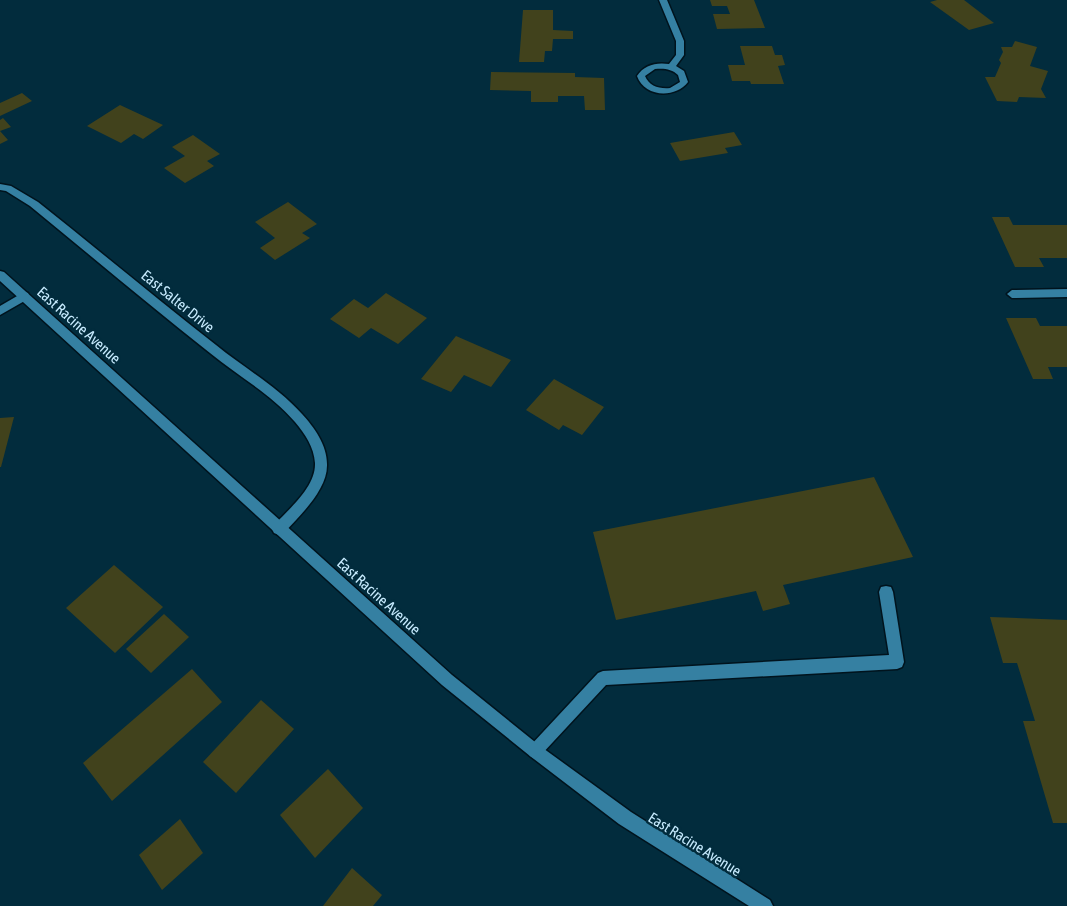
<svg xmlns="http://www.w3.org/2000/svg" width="1067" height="906" font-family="'Asap Condensed',sans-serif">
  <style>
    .building { fill: #41421c }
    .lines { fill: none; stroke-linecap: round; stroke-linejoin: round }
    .service-casing { stroke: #00131d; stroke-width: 3 }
    .minor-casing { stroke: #00131d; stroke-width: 3 }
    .secondary-casing { stroke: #00131d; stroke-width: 3 }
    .service { fill: #3580a2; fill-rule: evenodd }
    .minor { fill: #3580a2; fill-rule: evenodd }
    .secondary { fill: #3580a2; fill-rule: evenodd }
    .labels { text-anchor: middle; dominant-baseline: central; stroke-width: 5; stroke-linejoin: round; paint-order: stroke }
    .street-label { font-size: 15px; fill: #c8ecff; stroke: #022c3d }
  </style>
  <rect width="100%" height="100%" fill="#022c3d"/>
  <g class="building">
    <polygon points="710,0 754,0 765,28 717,29 713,14 730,14 727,6 712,6"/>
    <polygon points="937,0 964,0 994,23 969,30 930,2"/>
    <polygon points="523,10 553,10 553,30 573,31 573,39 553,39 552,51 545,51 544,62 519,62"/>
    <polygon points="1015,41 1037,47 1030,66 1048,71 1041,89 1046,98 1019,97 1017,102 997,101 985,77 995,77 1001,63 999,60 1003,52 1001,47 1012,47"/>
    <polygon points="740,46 772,46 775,55 782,55 785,65 778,66 784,84 751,84 750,81 732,81 728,65 745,65"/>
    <polygon points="491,72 575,73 575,77 604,78 605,110 585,110 584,96 558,96 558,102 531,102 531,91 490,90"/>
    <polygon points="22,93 32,101 0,116 0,103"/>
    <polygon points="120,105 163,125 143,139 134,134 121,143 87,126"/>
    <polygon points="3,118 11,127 0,131 8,140 0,144 0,120"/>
    <polygon points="734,132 742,145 725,148 728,153 680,161 670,143"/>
    <polygon points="193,135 220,154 207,161 214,166 185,183 164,168 185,156 172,147"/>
    <polygon points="288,202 317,224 302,233 310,238 275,260 260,248 275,238 255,222"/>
    <polygon points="992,217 1009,217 1013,225 1067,225 1067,258 1039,258 1044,267 1015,267"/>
    <polygon points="386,293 427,318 398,344 371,328 359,338 330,319 354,299 368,308"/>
    <polygon points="1006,318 1036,318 1040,326 1067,326 1067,367 1048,367 1053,379 1033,379"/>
    <polygon points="456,336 511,360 491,387 464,375 451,392 421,379"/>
    <polygon points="554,379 604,407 582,435 563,425 559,430 526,410"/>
    <polygon points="14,417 1,467 0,467 0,418"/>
    <polygon points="874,477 913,557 783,585 790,604 763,611 756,591 616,620 593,532"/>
    <polygon points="114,565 163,607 115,653 66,608"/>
    <polygon points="164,614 189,637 151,673 126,649"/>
    <polygon points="990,617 1067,620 1067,823 1053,823 1023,721 1035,721 1017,663 1003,663"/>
    <polygon points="192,669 222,702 112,801 83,763"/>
    <polygon points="261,700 294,729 236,793 203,762"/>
    <polygon points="328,769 363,808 315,858 280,815"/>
    <polygon points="180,819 203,853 162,890 139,855"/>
    <polygon points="352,868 382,895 373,906 323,906"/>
  </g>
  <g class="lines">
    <g class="service-casing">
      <g id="service">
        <polygon points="1067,289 1067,297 1012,298 1007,294 1012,290"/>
        <polygon points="886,586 891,587 893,592 904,662 902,667 897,669 606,685 540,756 535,759 530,756 527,751 530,746 598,673 603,671 889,655 879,592 881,587"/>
      </g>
    </g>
    <g class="minor-casing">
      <g id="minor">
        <path d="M659 0H667L684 41V55L676 66 684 71 688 82C675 99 644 97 637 76 644 65 656 62 669 64L676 55V41ZM655 69C664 68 672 69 678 75L680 82 670 88C659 89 649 86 645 76Z"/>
        <path d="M0 184 11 186 38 202C97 249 156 298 216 345 244 368 277 386 302 414 314 427 327 445 327 464 328 490 300 515 284 533L279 535 274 533 272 529 274 525C289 509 316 487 315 463 314 447 305 434 295 422 271 394 238 376 210 353 149 305 90 255 30 206L6 191 0 190Z"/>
        <polygon points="24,292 28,293 29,296 28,299 0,315 0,306"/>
      </g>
    </g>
    <g class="secondary-casing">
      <polygon id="secondary" points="0,271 4,272 452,675 540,746 631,812 770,900 773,906 749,906 619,824 530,756 442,685 0,281"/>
    </g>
    <use href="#service" class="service"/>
    <use href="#minor" class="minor"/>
    <use href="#secondary" class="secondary"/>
  </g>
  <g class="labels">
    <g class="street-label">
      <text transform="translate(178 301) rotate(39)">East Salter Drive</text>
      <text transform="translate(79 325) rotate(42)">East Racine Avenue</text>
      <text transform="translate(379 596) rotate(42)">East Racine Avenue</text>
      <text transform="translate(695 844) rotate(32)">East Racine Avenue</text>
    </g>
  </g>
</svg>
